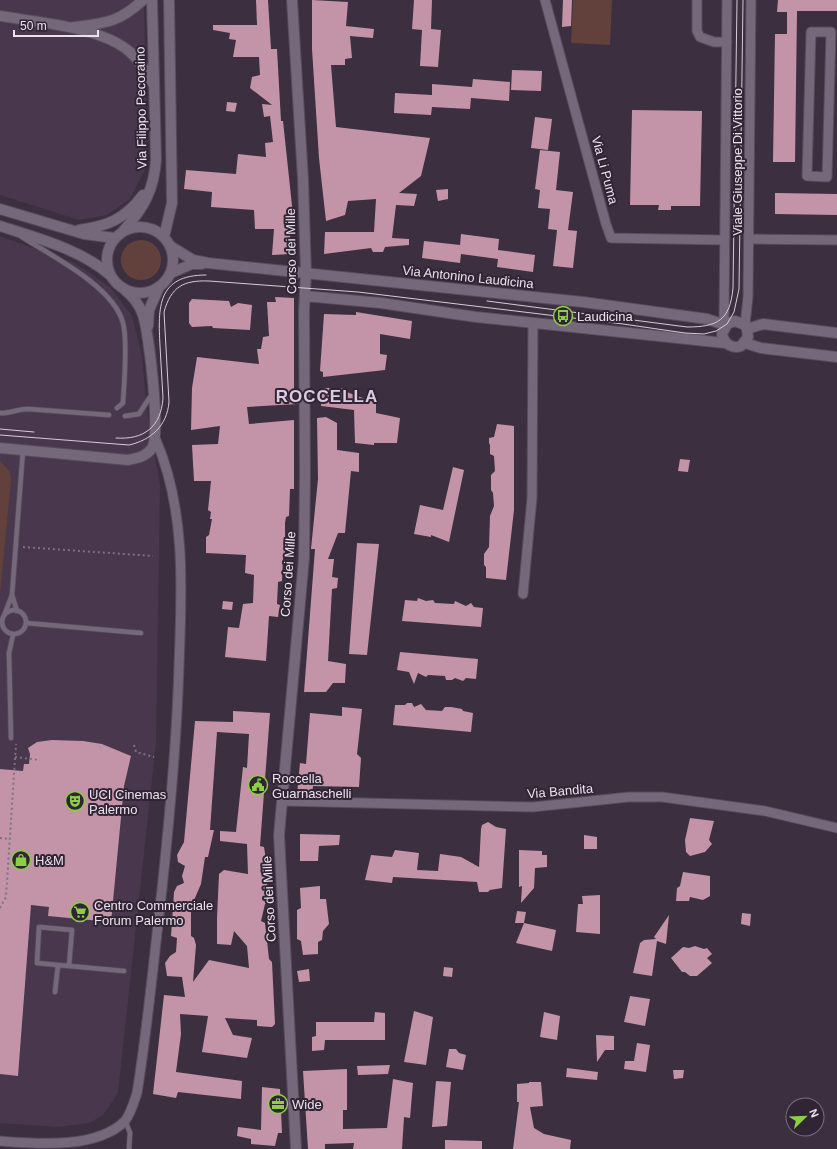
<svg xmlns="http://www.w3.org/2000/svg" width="837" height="1149" font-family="Helvetica,sans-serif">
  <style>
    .built { fill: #48374d }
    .green { fill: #62413d }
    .building { fill: #c394a7; fill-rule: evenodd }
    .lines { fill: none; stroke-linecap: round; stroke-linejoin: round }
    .service-casing { stroke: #574c5a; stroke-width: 6 }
    .minor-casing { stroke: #574c5a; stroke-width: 11 }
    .tertiary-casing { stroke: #574c5a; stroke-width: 12 }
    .secondary-casing { stroke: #574c5a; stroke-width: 12 }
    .path { stroke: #7e7281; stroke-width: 2; stroke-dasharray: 2 3; stroke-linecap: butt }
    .service { stroke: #76687b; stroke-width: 4.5 }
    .minor { stroke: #76687b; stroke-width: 9 }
    .tertiary { stroke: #76687b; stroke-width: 10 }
    .secondary { stroke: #76687b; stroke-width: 10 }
    .tram { stroke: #d6ccd8; stroke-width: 1 }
    .labels { text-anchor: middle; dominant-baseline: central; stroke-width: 4; stroke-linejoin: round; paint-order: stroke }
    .street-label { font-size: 13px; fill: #ebe2ed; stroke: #312535 }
    .poi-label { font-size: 13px; fill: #ebe2ed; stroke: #312535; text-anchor: start }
    .district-label { font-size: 17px; font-weight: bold; letter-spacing: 1px; fill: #dccbe1; stroke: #312535 }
  </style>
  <rect width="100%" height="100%" fill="#3c2f40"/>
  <g class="built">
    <polygon points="0,0 144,0 147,142 146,167 130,199 107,215 79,220 0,195"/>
    <polygon points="0,236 74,263 110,287 132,316 142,356 147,410 160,485 156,743 118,1093 103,1115 89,1123 59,1127 0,1123"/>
  </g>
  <g class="green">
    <polygon points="573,0 612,0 610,45 571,43"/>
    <circle cx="141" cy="260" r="20"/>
    <polygon points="0,461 10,472 11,480 0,594"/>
  </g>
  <g class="building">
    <polygon points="256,0 268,0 271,49 277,49 281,121 283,121 293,215 289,215 290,232 288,232 290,232 291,254 272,255 274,229 255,229 254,210 211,207 212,192 184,189 186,170 236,174 238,154 266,157 265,143 273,142 270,116 264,117 262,104 272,105 250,88 252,77 260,75 259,57 233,57 236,40 229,39 230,33 213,30 213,25 257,25"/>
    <polygon points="312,0 348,2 346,26 374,29 373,38 350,36 352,58 345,59 345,65 331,65 336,127 430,138 421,176 399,193 417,194 414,206 396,205 392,238 409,239 409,245 385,247 383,252 373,252 371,248 324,254 325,232 374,232 376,199 348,201 345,215 326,221 319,158 312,49"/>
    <polygon points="414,0 432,0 431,29 441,30 438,67 420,66 422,30 412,29"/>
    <polygon points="563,0 572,0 571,26 562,27"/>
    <polygon points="778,0 837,0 837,11 797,11 795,162 773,162 775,34 787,34 787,12 777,12"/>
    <polygon points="512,70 542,71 541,91 511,90"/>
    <polygon points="473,79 510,82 509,101 471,98 470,109 432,107 431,115 394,113 395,93 432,95 432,84 472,87"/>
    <polygon points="227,102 237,103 235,112 226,111"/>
    <polygon points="632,110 702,111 700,206 671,206 671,210 658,210 659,205 630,205"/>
    <polygon points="535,117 552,119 548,150 531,148"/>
    <polygon points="540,150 560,152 556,190 573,192 568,230 577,231 573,268 553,266 557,230 548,229 550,209 538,208 540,190 535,189"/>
    <polygon points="448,189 448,199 438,201 436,190"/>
    <polygon points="775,193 837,194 837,215 775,214"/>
    <polygon points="461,234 499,239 498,250 535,255 533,272 497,267 498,259 461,254 460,263 422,258 424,241 460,245"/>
    <polygon points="275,297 294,298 294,399 298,401 298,404 247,407 249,424 294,420 294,489 290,489 289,516 286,517 285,523 285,558 283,558 282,581 278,582 277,604 280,605 278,617 269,616 266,661 225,657 228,627 239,628 243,604 253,603 254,575 245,573 246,555 206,553 206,537 209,535 212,519 210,519 211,512 208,510 211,481 194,481 192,445 218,444 220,426 191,430 192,388 197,357 259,364 257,349 261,349 263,337 269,336 267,302 276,302"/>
    <polygon points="192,299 229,301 231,307 238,303 252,305 250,330 213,328 212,326 192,327 189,323 189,303"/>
    <polygon points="356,312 412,321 410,339 380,334 380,354 387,355 385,370 323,377 323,372 320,371 324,314 356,315"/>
    <polygon points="322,388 344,388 344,391 376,403 376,413 400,418 397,443 374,443 374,445 355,443 354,410 321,406"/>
    <polygon points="326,417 337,423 337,450 359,453 359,472 351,471 345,533 338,533 328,559 334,559 332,577 338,578 337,588 332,589 328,661 346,664 345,683 333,683 326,692 304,692 315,549 311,549 318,479 317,418"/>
    <polygon points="497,424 514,426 514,510 506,580 486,578 486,567 484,565 484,554 489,547 490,516 494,506 493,493 491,490 491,475 495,471 494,456 490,454 490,445 489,443 489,438 494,437"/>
    <polygon points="680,459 690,460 688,472 678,471"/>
    <polygon points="453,467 464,470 449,542 431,535 431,537 414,534 420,505 443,510"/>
    <polygon points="357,543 379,544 367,655 349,654"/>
    <polygon points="418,598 426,601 433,600 435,603 454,604 455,601 466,606 471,603 474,607 483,608 481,627 402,621 405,600 417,601"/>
    <polygon points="223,601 233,602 232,610 222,609"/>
    <polygon points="400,652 478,659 476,679 466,678 463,681 455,678 452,680 446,680 445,676 428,675 426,677 418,673 414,684 409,672 397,670"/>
    <polygon points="407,703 412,703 414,707 421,704 426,710 442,711 445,707 451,707 462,709 463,711 473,713 471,732 393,725 395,705 405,705"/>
    <polygon points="342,707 362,709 357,754 361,758 359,787 313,786 312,795 297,795 300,763 306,764 310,713 342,716"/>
    <path d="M233 711 270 713 260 846 264 847 266 860 268 902 265 904 261 921 265 923 269 959 272 962 275 1024 272 1027 257 1026V1020L225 1018 233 1035 252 1038 247 1058 202 1052 208 1016 180 1014 181 1034 176 1072 242 1081 241 1099 178 1092 176 1098 153 1094 164 995 185 997 182 977 167 976 165 963 170 956 176 952 177 938 171 936 174 892 177 886 184 883 182 876 185 866 178 862 177 855 184 842 195 721 233 722ZM217 732 249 734 247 768 243 767 236 832 220 831V841L247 844 248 874 224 870 219 874 217 918V944L231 945 234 931 247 946 249 968 209 960 193 982 196 945 194 938 191 936V907L201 884 205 857H208L214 830H210Z"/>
    <polygon points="52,740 83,741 102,744 131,756 124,786 111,922 48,916 49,907 31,905 18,1076 0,1074 0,769 23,771 24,764 29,764 30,754 28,748 37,742"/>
    <polygon points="690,818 714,821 709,840 712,844 705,852 690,856 686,852 685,840"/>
    <polygon points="488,822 496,827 506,829 502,888 490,890 488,892 479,892 477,882 393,877 392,883 365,880 371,855 392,857 395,850 419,853 417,870 438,871 440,854 461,857 479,867 481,829 482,825"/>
    <polygon points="300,834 340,835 339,845 319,846 318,861 300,861"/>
    <polygon points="584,835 597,837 597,849 584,849"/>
    <polygon points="519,850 542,851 542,855 547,855 547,867 535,868 534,888 521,903 522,886 519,887"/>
    <polygon points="683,872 710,876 710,896 703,900 690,897 689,901 676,901 677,888 680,886"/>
    <polygon points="320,886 320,899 326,899 329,924 323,931 322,940 318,942 318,954 303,955 301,941 297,939 297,910 301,908 300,888"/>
    <polygon points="600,895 600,934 576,932 578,904 583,904 582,896"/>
    <polygon points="517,911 526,912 524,923 556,930 552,951 516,943 524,923 515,923"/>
    <polygon points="742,913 751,914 750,926 741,924"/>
    <polygon points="669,915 666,944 657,941 652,976 633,973 640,943 644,940 656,939 654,937"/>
    <polygon points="695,946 704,949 707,948 712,954 707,958 712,963 697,976 690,976 685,972 682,972 671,958 683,947 689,948"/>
    <polygon points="444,967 453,968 452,977 443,976"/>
    <polygon points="309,969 310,981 299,982 297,971"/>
    <polygon points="630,996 650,999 645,1026 624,1022"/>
    <polygon points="414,1011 433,1017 426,1065 404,1062"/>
    <polygon points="375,1012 385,1013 385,1040 325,1040 324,1050 312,1051 312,1037 316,1036 316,1022 374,1022"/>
    <polygon points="544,1012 560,1016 557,1040 540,1037"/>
    <polygon points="596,1035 614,1036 614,1050 605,1050 597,1062"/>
    <polygon points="637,1043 650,1045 646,1072 624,1069 625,1061 634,1061"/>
    <polygon points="449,1049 456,1049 459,1053 466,1055 463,1070 446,1067"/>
    <polygon points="390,1065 388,1074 358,1075 357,1066"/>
    <polygon points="567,1068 598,1072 597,1080 566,1077"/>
    <polygon points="347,1069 347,1110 343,1110 343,1129 387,1128 393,1079 413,1083 410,1118 404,1117 402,1149 353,1149 354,1143 325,1144 325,1149 308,1149 303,1071"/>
    <polygon points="673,1070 684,1070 683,1078 674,1079"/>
    <polygon points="436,1081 451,1082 447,1126 432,1127"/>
    <polygon points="529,1082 541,1082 543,1106 530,1107 534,1128 544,1134 571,1140 570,1149 513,1149 519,1102 517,1102 517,1084 529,1083"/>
    <polygon points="262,1087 280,1089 282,1133 278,1133 275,1146 251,1144 251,1139 237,1136 238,1127 261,1130"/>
    <polygon points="445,1140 482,1141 482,1149 445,1149"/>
  </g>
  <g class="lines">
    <g class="service-casing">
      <g id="service">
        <path d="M22 237C52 256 114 287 123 323 128 341 124 383 123 403L117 408"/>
        <path d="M0 413C9 414 17 409 28 409L109 415"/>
        <polyline points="125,416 139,414 152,394"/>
        <polyline points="12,595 17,611"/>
        <circle cx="14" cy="622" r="12"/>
        <polyline points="5,613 12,595 23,450"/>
        <polyline points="26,623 141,633"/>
        <polyline points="11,738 9,653 13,635"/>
        <polyline points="58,965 37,963 39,927 72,930 69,966"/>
        <polyline points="55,992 58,965 124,971"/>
        <polyline points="125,1120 130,1133 129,1149"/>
      </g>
    </g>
    <g class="minor-casing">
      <g id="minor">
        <polyline points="545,0 606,224 611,238 724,240"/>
        <polyline points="697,0 697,31 700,37 714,42 727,42"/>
        <polygon points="811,32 831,32 827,177 807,176"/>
        <polyline points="749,239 837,240"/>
        <polyline points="727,324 724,318 727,0"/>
        <polyline points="745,325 748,297 751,0"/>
        <polyline points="523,594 532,498 533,323"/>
        <polyline points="282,801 533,807 629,797 662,797 765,811 837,828"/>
        <path d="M0 1141C39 1144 97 1149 125 1121 131 1113 134 1102 137 1093 148 1025 154 957 162 889 170 814 177 740 179 665 182 589 186 510 156 440"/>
      </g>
    </g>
    <g class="tertiary-casing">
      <g id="tertiary">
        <polyline points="292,0 303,179 306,273 304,311 305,473 304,558 279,835 296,1149"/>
        <path d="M0 16C36 22 102 27 130 52 140 61 147 72 153 84"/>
        <path d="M74 27C105 23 118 23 143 0"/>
        <polyline points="0,209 84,234 114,238"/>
        <path d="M0 226C37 238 80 249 110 275"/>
        <circle cx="140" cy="260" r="33"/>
        <path d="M79 230C108 226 125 219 143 195"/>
        <path d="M124 230C144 208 154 189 156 160L152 0"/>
        <polyline points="164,237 172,203 169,0"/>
        <polyline points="170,246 193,260 208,263 583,302 707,319 725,325"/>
        <polyline points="171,273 192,264 202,264"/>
        <polyline points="305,296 381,303 476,317 725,343"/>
        <path d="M745 325 735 321 727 324 722 334C724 344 732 349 741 346L748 337 747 329 763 324 837 333"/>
        <polyline points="148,326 149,310 159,287"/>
        <polyline points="745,343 761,348 837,357"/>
        <path d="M0 448 128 460C137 458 146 457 152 448 161 435 149 333 143 315 139 304 134 298 125 290"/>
      </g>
    </g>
    <g class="secondary-casing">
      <polyline id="secondary" points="745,325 747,329"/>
    </g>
    <g class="path">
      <polyline points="23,547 153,556"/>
      <polyline points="134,745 136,752 154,757"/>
      <polyline points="15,757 40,760"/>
      <polyline points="0,838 10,839"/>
      <polyline points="0,908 6,897 16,744"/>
    </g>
    <use href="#service" class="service"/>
    <use href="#minor" class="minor"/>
    <use href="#tertiary" class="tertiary"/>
    <use href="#secondary" class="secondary"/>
    <g class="tram">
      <path d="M487 301 687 327C718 327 730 320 733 288L737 0"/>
      <polyline points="0,429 34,432"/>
      <path d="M0 435 129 445C151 440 167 426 169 402L164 312C171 287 183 280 209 281L358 292 623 324 685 333 704 334 716 331 727 324 734 312 739 289 743 0"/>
      <path d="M116 438C144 440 161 427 163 398 162 381 161 363 160 346 158 307 157 275 206 275"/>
    </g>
  </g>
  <defs>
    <g id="bus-ring" transform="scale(1)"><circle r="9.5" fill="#312535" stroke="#8cce45" stroke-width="1.5"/><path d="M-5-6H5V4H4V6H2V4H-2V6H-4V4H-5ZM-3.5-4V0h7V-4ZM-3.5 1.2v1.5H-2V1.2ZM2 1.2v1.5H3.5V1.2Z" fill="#8cce45"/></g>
    <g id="civic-ring" transform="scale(1)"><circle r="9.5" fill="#312535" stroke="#8cce45" stroke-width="1.5"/><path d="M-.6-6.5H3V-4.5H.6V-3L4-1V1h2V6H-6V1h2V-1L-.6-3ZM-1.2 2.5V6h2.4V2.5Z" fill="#8cce45"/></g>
    <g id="theatre-ring" transform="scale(1)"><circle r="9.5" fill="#312535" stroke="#8cce45" stroke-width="1.5"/><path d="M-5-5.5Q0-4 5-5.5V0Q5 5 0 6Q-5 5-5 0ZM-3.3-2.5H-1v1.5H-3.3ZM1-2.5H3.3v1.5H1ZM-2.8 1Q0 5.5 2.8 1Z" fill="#8cce45"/></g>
    <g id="shop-ring" transform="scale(1)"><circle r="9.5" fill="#312535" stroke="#8cce45" stroke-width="1.5"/><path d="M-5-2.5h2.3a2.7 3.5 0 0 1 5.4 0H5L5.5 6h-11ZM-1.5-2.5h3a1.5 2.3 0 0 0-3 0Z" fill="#8cce45"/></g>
    <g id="supermarket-ring" transform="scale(1)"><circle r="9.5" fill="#312535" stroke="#8cce45" stroke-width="1.5"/><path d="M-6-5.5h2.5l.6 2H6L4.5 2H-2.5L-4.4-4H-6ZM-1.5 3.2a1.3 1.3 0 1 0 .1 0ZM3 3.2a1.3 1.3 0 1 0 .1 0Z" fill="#8cce45"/></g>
    <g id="office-ring" transform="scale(1)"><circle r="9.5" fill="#312535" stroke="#8cce45" stroke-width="1.5"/><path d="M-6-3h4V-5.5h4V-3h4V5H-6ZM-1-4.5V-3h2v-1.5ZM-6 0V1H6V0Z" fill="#8cce45"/></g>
  </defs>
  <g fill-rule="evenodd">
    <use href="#bus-ring" x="563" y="316"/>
    <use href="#civic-ring" x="258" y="785"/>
    <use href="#theatre-ring" x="75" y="801"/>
    <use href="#shop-ring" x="21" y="860"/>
    <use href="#supermarket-ring" x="80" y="912"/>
    <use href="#office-ring" x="278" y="1104"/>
  </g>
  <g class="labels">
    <g class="street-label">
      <text transform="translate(141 108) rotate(-91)">Via Filippo Pecoraino</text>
      <text transform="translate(737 162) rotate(-90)">Viale Giuseppe Di Vittorio</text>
      <text transform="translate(605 170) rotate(75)">Via Li Puma</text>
      <text transform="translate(291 251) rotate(-91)">Corso dei Mille</text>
      <text transform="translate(468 277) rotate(6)">Via Antonino Laudicina</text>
      <text transform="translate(288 574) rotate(-86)">Corso dei Mille</text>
      <text transform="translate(560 791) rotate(-5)">Via Bandita</text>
      <text transform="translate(269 899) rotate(-93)">Corso dei Mille</text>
    </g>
    <g class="poi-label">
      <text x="577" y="316">Laudicina</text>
      <text x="272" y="778">Roccella<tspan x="272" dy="15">Guarnaschelli</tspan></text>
      <text x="89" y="794">UCI Cinemas<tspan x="89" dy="15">Palermo</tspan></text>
      <text x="35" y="860">H&amp;M</text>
      <text x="94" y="905">Centro Commerciale<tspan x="94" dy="15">Forum Palermo</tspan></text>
      <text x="292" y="1104">Wide</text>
    </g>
    <g class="district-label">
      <text x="327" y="396">ROCCELLA</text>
    </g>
  </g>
  <g transform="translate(805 1117) rotate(67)"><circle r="19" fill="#312535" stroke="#7b717f"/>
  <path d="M0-3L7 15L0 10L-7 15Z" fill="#8cce45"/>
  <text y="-6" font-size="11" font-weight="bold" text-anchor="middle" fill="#ebe2ed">N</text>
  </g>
  <path d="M14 30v6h84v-6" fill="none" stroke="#ebe2ed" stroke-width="2"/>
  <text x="20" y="30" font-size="12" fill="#ebe2ed" stroke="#312535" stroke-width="3" paint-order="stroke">50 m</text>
</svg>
